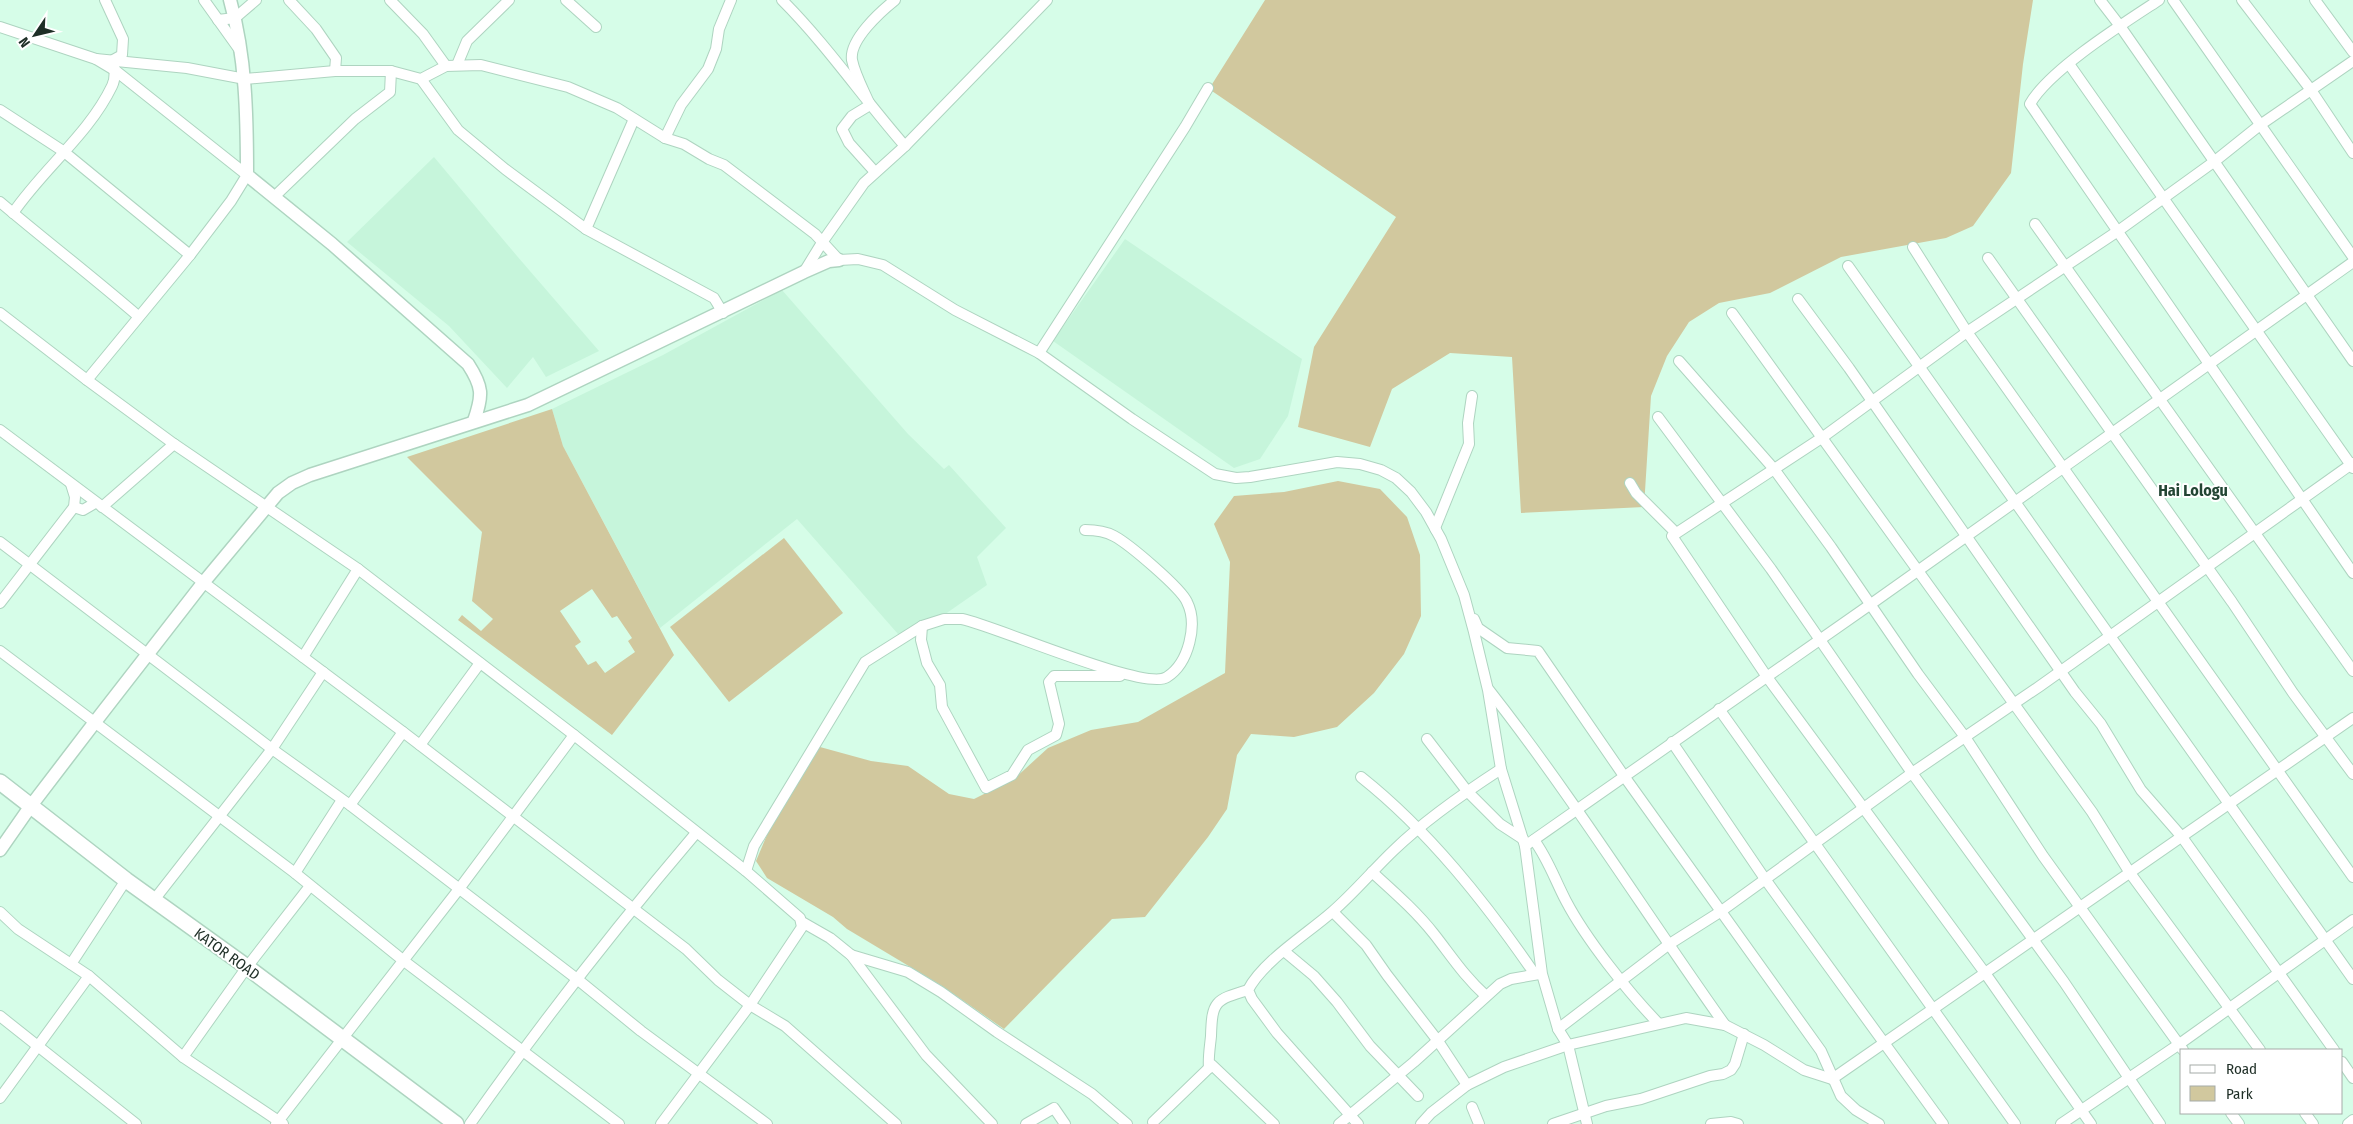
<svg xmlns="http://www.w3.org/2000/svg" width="2353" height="1124" font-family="'Fira Sans Condensed',sans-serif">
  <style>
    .built { fill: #c6f5db }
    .green { fill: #d1c89e; fill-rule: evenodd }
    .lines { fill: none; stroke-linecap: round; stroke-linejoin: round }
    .minor-casing { stroke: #aed4c0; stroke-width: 12 }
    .tertiary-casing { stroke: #aed4c0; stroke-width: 15 }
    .secondary-casing { stroke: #aed4c0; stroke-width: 18 }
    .minor { stroke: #fff; stroke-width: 10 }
    .tertiary { stroke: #fff; stroke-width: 12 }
    .secondary { stroke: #fff; stroke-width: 15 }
    .labels { text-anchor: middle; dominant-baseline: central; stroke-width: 4; stroke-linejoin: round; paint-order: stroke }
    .street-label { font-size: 15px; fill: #1e2e26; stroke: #fff }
    .neighbourhood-label { font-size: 16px; font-weight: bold; fill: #234534; stroke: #fff }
  </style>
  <rect width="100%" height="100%" fill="#d6fde8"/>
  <g class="built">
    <polygon points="434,157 517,256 599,351 546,377 533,357 507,388 449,326 347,242"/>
    <polygon points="1125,239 1302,359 1288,416 1260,459 1234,468 1053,341"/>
    <polygon points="782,290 908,434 944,469 949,465 1006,528 977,557 987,585 905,642 797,519 660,628 563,446 552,409 663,355"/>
  </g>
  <g class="green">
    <polygon points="1265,0 2033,0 2023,64 2011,173 1973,226 1946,238 1841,257 1770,293 1719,303 1689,322 1667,356 1651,396 1644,507 1521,513 1512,357 1450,353 1392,389 1370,447 1298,427 1314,347 1396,217 1209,89"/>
    <path d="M552 409 563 446 674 655 612 735 458 620 462 615 481 631 493 619 472 601 482 532 407 457ZM592 589 612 618 617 616 632 638 628 641 635 652 605 673 596 661 588 665 575 646 581 642 560 611Z"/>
    <polygon points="1338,481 1380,489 1407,517 1420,555 1421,616 1404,654 1374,693 1337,727 1294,737 1251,734 1237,755 1227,809 1208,837 1145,917 1112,919 1004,1029 942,986 847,929 833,917 767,878 756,861 772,823 820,747 871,761 908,766 949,794 974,799 1014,779 1048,748 1091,730 1138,722 1225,673 1230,562 1214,524 1234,496 1284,492"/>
    <polygon points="784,538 843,613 729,702 670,627"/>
  </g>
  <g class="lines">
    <g class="minor-casing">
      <g id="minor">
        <polyline points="204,0 239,49"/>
        <polyline points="289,0 316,29 336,58 335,71"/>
        <polyline points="390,0 423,34 446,66"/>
        <polyline points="566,0 596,27"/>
        <path d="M782 0C827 45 863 98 905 146"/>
        <polyline points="2100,0 2120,26 2353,361"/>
        <path d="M2159 0C2124 23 2049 70 2030 104L2353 573"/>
        <polyline points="2173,0 2353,257"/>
        <polyline points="2242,0 2311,90 2353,153"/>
        <polyline points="2315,0 2353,52"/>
        <polyline points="218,20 235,18 256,0"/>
        <polyline points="0,27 96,59 116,71 247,175 231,201 190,255 87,380"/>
        <polyline points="96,59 187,68 245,79 335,71 391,71 421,79 446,66 481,65 568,87 617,108 665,138 684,144 709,159 724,165 815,234 839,260 858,259 883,265 955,310 1039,353 1132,419 1215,474 1236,478 1250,477 1337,462 1360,464 1381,470 1396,478 1411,492 1426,512 1441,539 1464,595 1474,632 1488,690 1501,769 1525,846 1542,974 1558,1029 1568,1045 1587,1124"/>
        <polyline points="2069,64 2353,468"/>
        <polyline points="457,65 467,41 509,0"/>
        <polyline points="421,79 458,130 505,169 586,229 714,298 723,313"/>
        <polyline points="0,110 63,151 190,255"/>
        <polyline points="665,138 681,105 708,69 716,49 719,29 731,0"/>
        <path d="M875 172 849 143 842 129 852 116 870 105C864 91 855 75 852 60 849 40 880 12 895 0"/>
        <polyline points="275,196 355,119 390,92 391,71"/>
        <path d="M0 202C46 241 93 277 138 316"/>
        <path d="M13 213C43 169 89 134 112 86 116 78 115 69 113 60L122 55 123 39 105 0"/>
        <polyline points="2035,224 2353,671"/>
        <polyline points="586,229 634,119"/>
        <polyline points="1913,247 1967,332 2353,877"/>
        <polyline points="1988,258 2232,602 2293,693 2353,774"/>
        <polyline points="1848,266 2353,979"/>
        <polyline points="804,272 823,241 864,183 905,146 1047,0"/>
        <polyline points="1798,299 1849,368 2075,692 2101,724 2141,790 2182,837 2334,1050"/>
        <polyline points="0,313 87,380 174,444 358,569 574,735 746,871 800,918 802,927 750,1005 661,1124"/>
        <polyline points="1732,313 2092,812 2130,873 2260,1050"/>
        <polyline points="1039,353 1185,127 1208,88"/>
        <polyline points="1679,361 1774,469 1831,547 1918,674 1965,737 2043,856 2183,1050"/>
        <polyline points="1658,417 1771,569 1912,773 2064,982 2160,1124"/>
        <polyline points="0,430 403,732 686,949 718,980 750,1005 785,1026 896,1124"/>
        <polyline points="1630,483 1636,493 1676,533"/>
        <polyline points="74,507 83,510 95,503"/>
        <polyline points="102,507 174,444"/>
        <polyline points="1436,530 1435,528 1469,444 1468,423 1472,396"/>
        <polyline points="0,542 272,749 350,805 577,979 641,1031 767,1124"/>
        <polyline points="0,603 74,507 75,497 71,484"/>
        <polyline points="1474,619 1478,628 1507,648 1538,651 1624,776 1821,1051 1841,1096 1856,1110 1879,1124"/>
        <polyline points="922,626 921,640 927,663 940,685 942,707 986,788 1012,775 1028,750 1056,735 1059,724 1049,682 1054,676 1120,676"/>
        <polyline points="0,651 295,873 404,961 619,1124"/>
        <polyline points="303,657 358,569"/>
        <path d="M1489 690C1573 797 1646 914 1725 1025"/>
        <polyline points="1719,709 2015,1124"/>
        <polyline points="1427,739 1467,791 1500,824 1523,839"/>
        <polyline points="1672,742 1765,879 1943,1124"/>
        <polyline points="420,745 480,663"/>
        <path d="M1361 777C1429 831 1485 902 1534 973"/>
        <polyline points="350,805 403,732"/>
        <path d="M1534 840C1548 859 1555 880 1566 901 1586 939 1628 992 1658 1023"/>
        <polyline points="1525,846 1871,604 2353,262"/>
        <path d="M746 871 754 846 865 662 922 626 944 619H962C996 626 1145 692 1167 677 1189 663 1198 624 1187 602 1181 588 1129 544 1114 536 1105 531 1096 530 1085 530"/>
        <path d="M1372 872C1394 892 1416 911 1434 934 1452 957 1464 976 1486 996"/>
        <polyline points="295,873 342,800"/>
        <polyline points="154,900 272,749 323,672"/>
        <polyline points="0,912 18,929 89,976 183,1057 283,1124"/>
        <polyline points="1333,912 1366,945 1387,975 1438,1041 1467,1085"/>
        <polyline points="802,922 830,938 851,955 926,1055 992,1124"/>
        <polyline points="1284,951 1314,976 1337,1002 1370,1046 1418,1096"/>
        <polyline points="851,955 908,972 941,992 997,1032 1092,1094 1127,1124"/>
        <polyline points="71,964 126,880"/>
        <polyline points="0,1016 136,1124"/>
        <polyline points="1558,1029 1668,945 1720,912 1912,773 2040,686 2353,463"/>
        <polyline points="183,1057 247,967 310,886"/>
        <polyline points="2342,1062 2353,1078"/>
        <path d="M1209 1068C1208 1057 1210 1047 1211 1036 1212 1001 1215 1000 1248 990"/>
        <polyline points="1832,1079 2353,718"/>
        <polyline points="0,1098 89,976"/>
        <polyline points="1472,1107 1479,1124"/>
        <polyline points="2231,1113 2239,1124"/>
        <polyline points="2305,1113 2313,1124"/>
        <polyline points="1153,1122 1212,1065 1274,1124"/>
        <polyline points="276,1124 459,889 574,735"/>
        <path d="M470 1124C541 1023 616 927 696 833"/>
        <polyline points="1026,1124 1054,1108 1065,1124"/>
        <polyline points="1339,1124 1414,1062 1500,984 1511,979 1539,974"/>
        <path d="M1358 1124 1277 1033 1252 999 1248 990C1263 961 1307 934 1332 912 1354 893 1373 870 1394 850 1426 819 1464 793 1501 769"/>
        <polyline points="1421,1124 1431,1113 1467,1085 1504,1067 1568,1045 1686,1018 1725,1025 1764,1045 1804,1070 1832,1079"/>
        <polyline points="1553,1124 1606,1106 1641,1099 1710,1076 1723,1074 1731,1070 1735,1064 1744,1034"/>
        <polyline points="1711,1124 1731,1122 1738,1124"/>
        <polyline points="2061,1124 2178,1045 2353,920"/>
        <polyline points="2091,1124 1985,973 1767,677 1672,536 1823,437 1967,332 2118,231 2215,161 2260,125 2353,61"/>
        <polyline points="2348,1124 2353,1120"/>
      </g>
    </g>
    <g class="tertiary-casing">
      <g id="tertiary">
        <path d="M230 0C246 57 247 116 247 175L332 244 468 364C483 387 483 395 474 421"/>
        <polyline points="0,850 30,807 95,722 203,583 278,493 292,483 310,475 528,405 804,272 829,261 839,260"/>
      </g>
    </g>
    <g class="secondary-casing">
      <polyline id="secondary" points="0,782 126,880 247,967 456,1124"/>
    </g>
    <use href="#minor" class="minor"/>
    <use href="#tertiary" class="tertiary"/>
    <use href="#secondary" class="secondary"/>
  </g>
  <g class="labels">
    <g class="street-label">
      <text transform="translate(227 954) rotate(36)">KATOR ROAD</text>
    </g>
    <g class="neighbourhood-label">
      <text x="2193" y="490">Hai Lologu</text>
    </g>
  </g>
  <rect x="2180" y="1049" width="162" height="65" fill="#ffffff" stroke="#a5aba8"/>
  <rect x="2190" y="1065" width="25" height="8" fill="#ffffff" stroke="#a5aba8"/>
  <text x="2226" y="1074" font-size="15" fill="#1e2e26">Road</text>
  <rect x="2190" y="1086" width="25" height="15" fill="#d1c89e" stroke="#a5aba8"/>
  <text x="2226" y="1099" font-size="15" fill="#1e2e26">Park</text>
  <g transform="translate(35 35) rotate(235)" stroke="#ffffff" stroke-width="4" paint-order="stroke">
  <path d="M0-4L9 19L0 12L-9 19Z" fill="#1e2e26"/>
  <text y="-8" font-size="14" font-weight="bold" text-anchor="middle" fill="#1e2e26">N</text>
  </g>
</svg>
